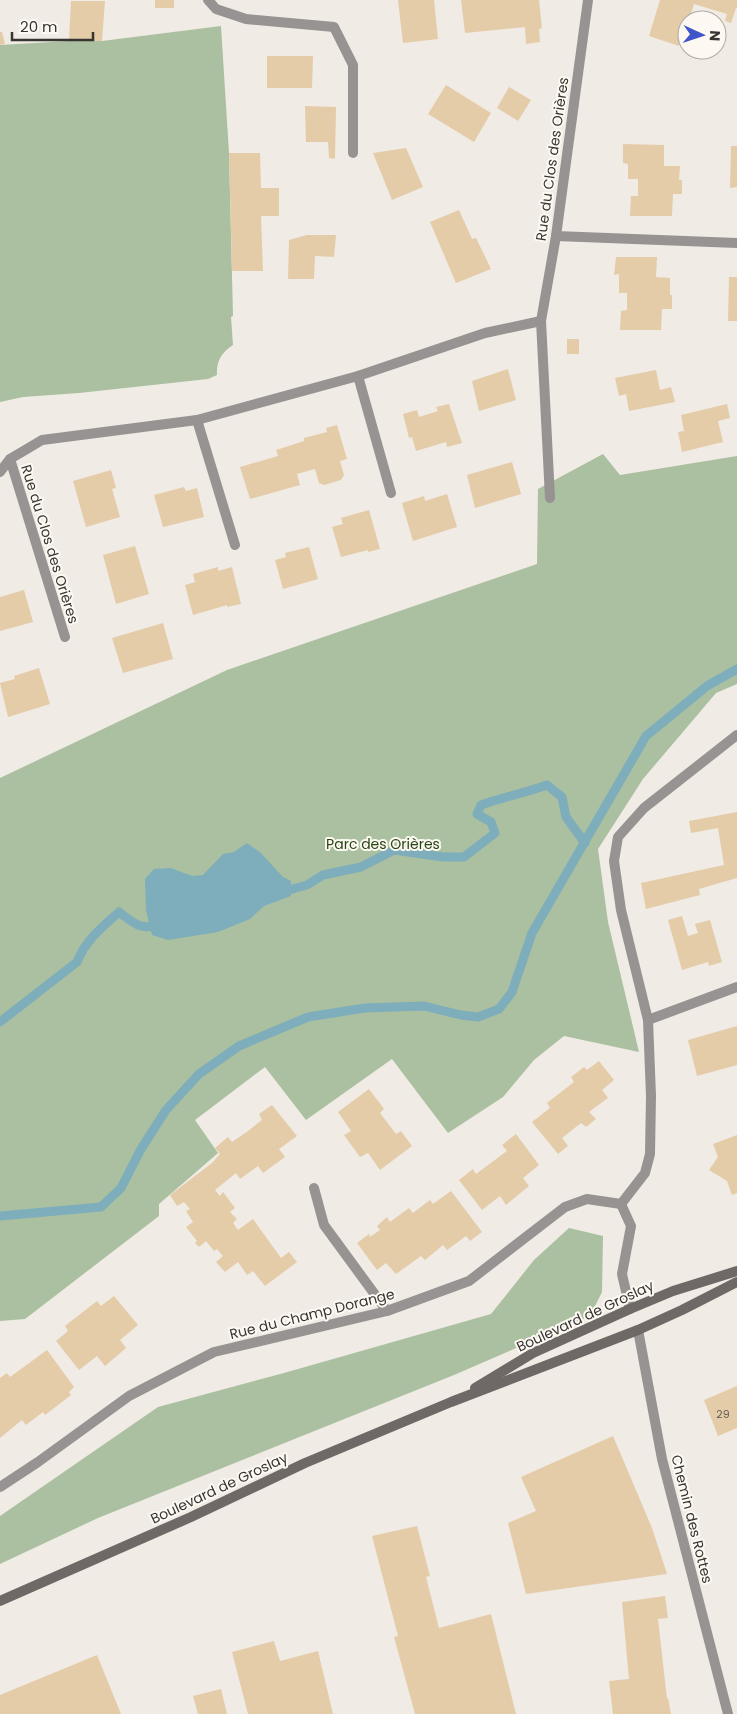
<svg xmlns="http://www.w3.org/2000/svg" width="737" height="1714" font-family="Poppins,sans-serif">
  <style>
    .green { fill: #aac0a0 }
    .water { fill: #7eadbb }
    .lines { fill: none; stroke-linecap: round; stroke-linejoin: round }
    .stream { stroke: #7eadbb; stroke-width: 9 }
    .building { fill: #e4cca9 }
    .street { stroke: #979392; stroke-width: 10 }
    .secondary { stroke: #6e6967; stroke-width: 10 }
    .labels { text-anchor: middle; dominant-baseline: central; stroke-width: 4; stroke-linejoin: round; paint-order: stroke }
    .number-label { font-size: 11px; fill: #625b50 }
    .street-label { font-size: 14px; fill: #363532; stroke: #fdf9f2 }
    .park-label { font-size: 14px; fill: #274514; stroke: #fdf9f2 }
  </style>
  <rect width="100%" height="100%" fill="#f0ebe4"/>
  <g class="green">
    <path d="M221 26 229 153 233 316 231 317 233 345C222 352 216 361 217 375L208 379 79 393 23 397 0 402V45L69 41H102Z"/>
    <polygon points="603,454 620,475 737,456 737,684 716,693 643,779 598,849 608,922 639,1052 564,1036 534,1060 503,1097 448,1133 392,1059 306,1120 265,1067 195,1120 218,1153 159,1204 159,1216 25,1319 0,1321 0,778 227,670 537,564 538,489"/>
    <polygon points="569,1228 603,1236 602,1292 590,1316 454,1375 98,1518 0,1564 0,1516 158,1407 284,1373 491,1314 534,1260"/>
  </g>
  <polygon class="water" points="247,843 261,853 283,877 291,881 291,896 264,906 250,919 218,932 168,940 152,935 146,910 145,879 154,869 171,868 192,876 203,875 223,854 234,852"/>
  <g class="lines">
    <g class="stream">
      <path d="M280 888 289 890 307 885 323 875 361 867 394 850 443 857H464L495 833 491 822 477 814 481 805C503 797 525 793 547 785L562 797 566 817 585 843"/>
      <path d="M0 1022 77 962C85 941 102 927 119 912 136 925 140 930 162 925"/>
      <polyline points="0,1216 101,1207 121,1188 141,1149 166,1110 199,1074 239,1046 308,1017 365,1008 424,1006 461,1015 478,1017 499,1009 512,992 532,933 646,736 707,686 737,669"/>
    </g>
  </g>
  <g class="building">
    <rect x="155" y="0" width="19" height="8"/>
    <polygon points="398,0 434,0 438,39 403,43"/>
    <polygon points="461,0 539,0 542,28 539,29 540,42 526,44 525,27 465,33"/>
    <polygon points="660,0 737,0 737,8 736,8 731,23 725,21 727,14 694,4 689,20 687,20 687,25 679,46 649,36"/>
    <polygon points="71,1 105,1 102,41 69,41"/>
    <polygon points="0,32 2,32 5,44 0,45"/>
    <polygon points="267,56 313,56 312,88 267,88"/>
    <polygon points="446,85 491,113 474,142 428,114"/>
    <polygon points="509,87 531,100 518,121 497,108"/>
    <polygon points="305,106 336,107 335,159 329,158 328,142 306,142"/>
    <polygon points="623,144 664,145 664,166 680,166 679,180 682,180 682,194 673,194 672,216 630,216 631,196 638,196 638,179 628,179 628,164 623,163"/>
    <polygon points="731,146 737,146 737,187 730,188"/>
    <polygon points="406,148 423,187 392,200 373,153"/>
    <polygon points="229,153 260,153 261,188 279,188 279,216 261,216 263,271 232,271"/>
    <polygon points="459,210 472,239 476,238 491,269 456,283 430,222"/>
    <polygon points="307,235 336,235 334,257 315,256 314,279 288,279 289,240"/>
    <polygon points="616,257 657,257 656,277 670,278 670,295 672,295 672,309 662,309 661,330 620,330 621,311 627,310 627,293 619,293 619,274 614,275"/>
    <polygon points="729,277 737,277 737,321 728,321"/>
    <rect x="567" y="339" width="12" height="15"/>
    <polygon points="508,369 516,400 479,411 472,381"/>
    <polygon points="656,370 660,390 671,387 675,402 629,411 626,394 619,396 615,378"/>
    <polygon points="449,404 462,443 447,447 446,442 416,451 412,437 409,438 403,414 417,410 419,417 438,411 436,407"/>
    <polygon points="727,404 730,418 718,421 723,442 682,452 678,432 684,431 681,415"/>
    <polygon points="337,425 347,459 340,461 344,475 341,480 324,485 319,483 315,469 297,474 300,485 250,499 240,467 278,456 276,450 304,441 304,438 327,432 326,428"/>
    <polygon points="512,462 521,494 475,508 467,475"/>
    <polygon points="111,470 116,488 112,489 120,517 86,527 73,481"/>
    <polygon points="184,487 186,491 197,488 204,517 163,527 154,495"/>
    <polygon points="447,494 457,527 413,541 402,503 424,496 425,501"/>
    <polygon points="369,510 380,549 368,552 368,550 341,557 332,527 343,524 341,518"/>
    <polygon points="135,546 149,594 116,604 103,555"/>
    <polygon points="309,547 318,579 283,589 275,560 286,557 285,553"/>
    <polygon points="218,567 218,571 232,567 241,604 227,607 227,605 193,615 185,585 195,582 193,574"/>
    <polygon points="24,590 33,622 0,631 0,597"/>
    <polygon points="163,623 173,659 123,673 112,638"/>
    <polygon points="39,668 50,704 8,717 0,683 15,679 14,676"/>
    <polygon points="737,812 737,878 699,889 700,895 646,909 641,883 724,865 718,828 691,833 689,821"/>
    <polygon points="682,916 688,936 698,933 695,924 710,920 722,962 709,966 708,962 682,970 668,920"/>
    <polygon points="737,1026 737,1065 697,1076 688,1040"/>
    <polygon points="599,1061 614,1080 602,1090 608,1098 589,1112 596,1119 586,1127 581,1123 562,1138 568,1146 558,1154 532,1122 550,1108 547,1103 574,1082 571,1077 584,1067 587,1070"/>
    <polygon points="369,1089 384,1109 380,1113 396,1134 401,1131 412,1146 380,1170 368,1153 360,1157 344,1135 351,1131 338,1112"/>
    <polygon points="272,1105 297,1136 279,1149 285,1157 263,1173 258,1166 240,1179 236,1173 215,1190 220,1196 223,1192 235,1208 230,1212 237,1219 233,1223 238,1230 253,1219 281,1258 289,1252 297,1262 265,1286 253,1271 247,1275 238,1262 225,1272 216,1262 223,1256 217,1249 214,1251 206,1241 199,1247 195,1243 197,1241 186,1227 193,1222 186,1211 190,1209 184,1202 177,1206 170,1195 212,1163 220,1154 215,1148 228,1137 232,1142 248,1131 262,1120 259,1114"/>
    <polygon points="516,1134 539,1165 523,1178 529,1186 506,1205 500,1196 482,1210 459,1180 473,1169 476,1174 507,1151 502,1145"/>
    <polygon points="737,1135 737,1193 732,1195 727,1181 709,1170 718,1157 713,1144"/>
    <polygon points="451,1191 482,1232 470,1241 466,1236 447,1250 443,1245 425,1260 421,1256 396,1274 386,1263 377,1270 357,1243 369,1234 370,1237 380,1230 377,1226 387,1217 390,1222 409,1208 413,1213 430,1200 433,1204"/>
    <polygon points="114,1296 138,1325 120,1340 126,1348 105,1366 97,1356 79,1370 56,1341 68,1331 65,1326 97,1301 101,1306"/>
    <polygon points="47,1350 74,1387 69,1392 71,1395 45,1415 43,1412 26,1425 22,1420 0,1438 0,1378 7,1373 10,1377"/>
    <polygon points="737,1386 737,1428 718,1436 704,1400"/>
    <polygon points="613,1436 652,1528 667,1574 526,1594 508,1523 536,1511 521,1477"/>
    <polygon points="417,1526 430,1576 426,1577 439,1628 491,1614 516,1714 415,1714 394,1637 398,1636 372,1536"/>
    <polygon points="665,1596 668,1618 658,1619 667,1699 668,1698 671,1714 613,1714 609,1681 629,1679 622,1602"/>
    <polygon points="274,1641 280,1661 318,1651 333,1714 248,1714 232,1652"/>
    <polygon points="97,1655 121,1714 0,1714 0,1695"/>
    <polygon points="221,1689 227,1714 198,1714 193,1696"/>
  </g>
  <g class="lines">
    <g class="street">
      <polyline points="208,0 216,9 246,19 334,27 353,65 353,153"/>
      <polyline points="556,236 737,243"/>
      <polyline points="358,376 391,493"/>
      <polyline points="197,420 235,545"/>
      <polyline points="10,459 65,637"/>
      <polyline points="0,472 10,459 42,440 197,420 358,376 485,333 541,321"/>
      <polyline points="550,498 541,321 556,236 588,0"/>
      <polyline points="648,1020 621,910 614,861 618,837 644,808 737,735"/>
      <polyline points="314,1188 324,1225 387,1311"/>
      <polyline points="621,1204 645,1173 650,1154 651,1096 648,1020 737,987"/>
      <polyline points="638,1330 662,1459 728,1714"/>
      <polyline points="0,1487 38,1462 129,1396 214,1352 387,1311 469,1281 565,1207 587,1199 621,1204 631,1226 622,1274 630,1309"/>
    </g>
    <g class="secondary">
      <polyline points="475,1388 533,1353 630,1309 673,1291 737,1271"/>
      <polyline points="0,1601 191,1517 305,1463 451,1402 638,1330 682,1310 737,1282"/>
    </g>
  </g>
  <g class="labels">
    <g class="number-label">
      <text x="723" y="1414">29</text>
    </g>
    <g class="street-label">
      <text transform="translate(552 159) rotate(-82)">Rue du Clos des Orières</text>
      <text transform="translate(50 544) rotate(73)">Rue du Clos des Orières</text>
      <text transform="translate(312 1314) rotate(-14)">Rue du Champ Dorange</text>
      <text transform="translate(585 1316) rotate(-25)">Boulevard de Groslay</text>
      <text transform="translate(219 1488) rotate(-25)">Boulevard de Groslay</text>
      <text transform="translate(692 1519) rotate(76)">Chemin des Rottes</text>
    </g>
    <g class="park-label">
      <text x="383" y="844">Parc des Orières</text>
    </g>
  </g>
  <g transform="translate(702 35) rotate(93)"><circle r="24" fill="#fdf9f2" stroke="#adaba5"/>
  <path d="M0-4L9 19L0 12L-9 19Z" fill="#4055c9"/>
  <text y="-8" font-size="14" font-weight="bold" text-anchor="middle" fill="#363532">N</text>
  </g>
  <path d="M12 32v8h81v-8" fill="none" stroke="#363532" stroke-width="2.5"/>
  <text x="20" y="32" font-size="15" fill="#363532" stroke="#fdf9f2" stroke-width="4" paint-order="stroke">20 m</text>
</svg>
